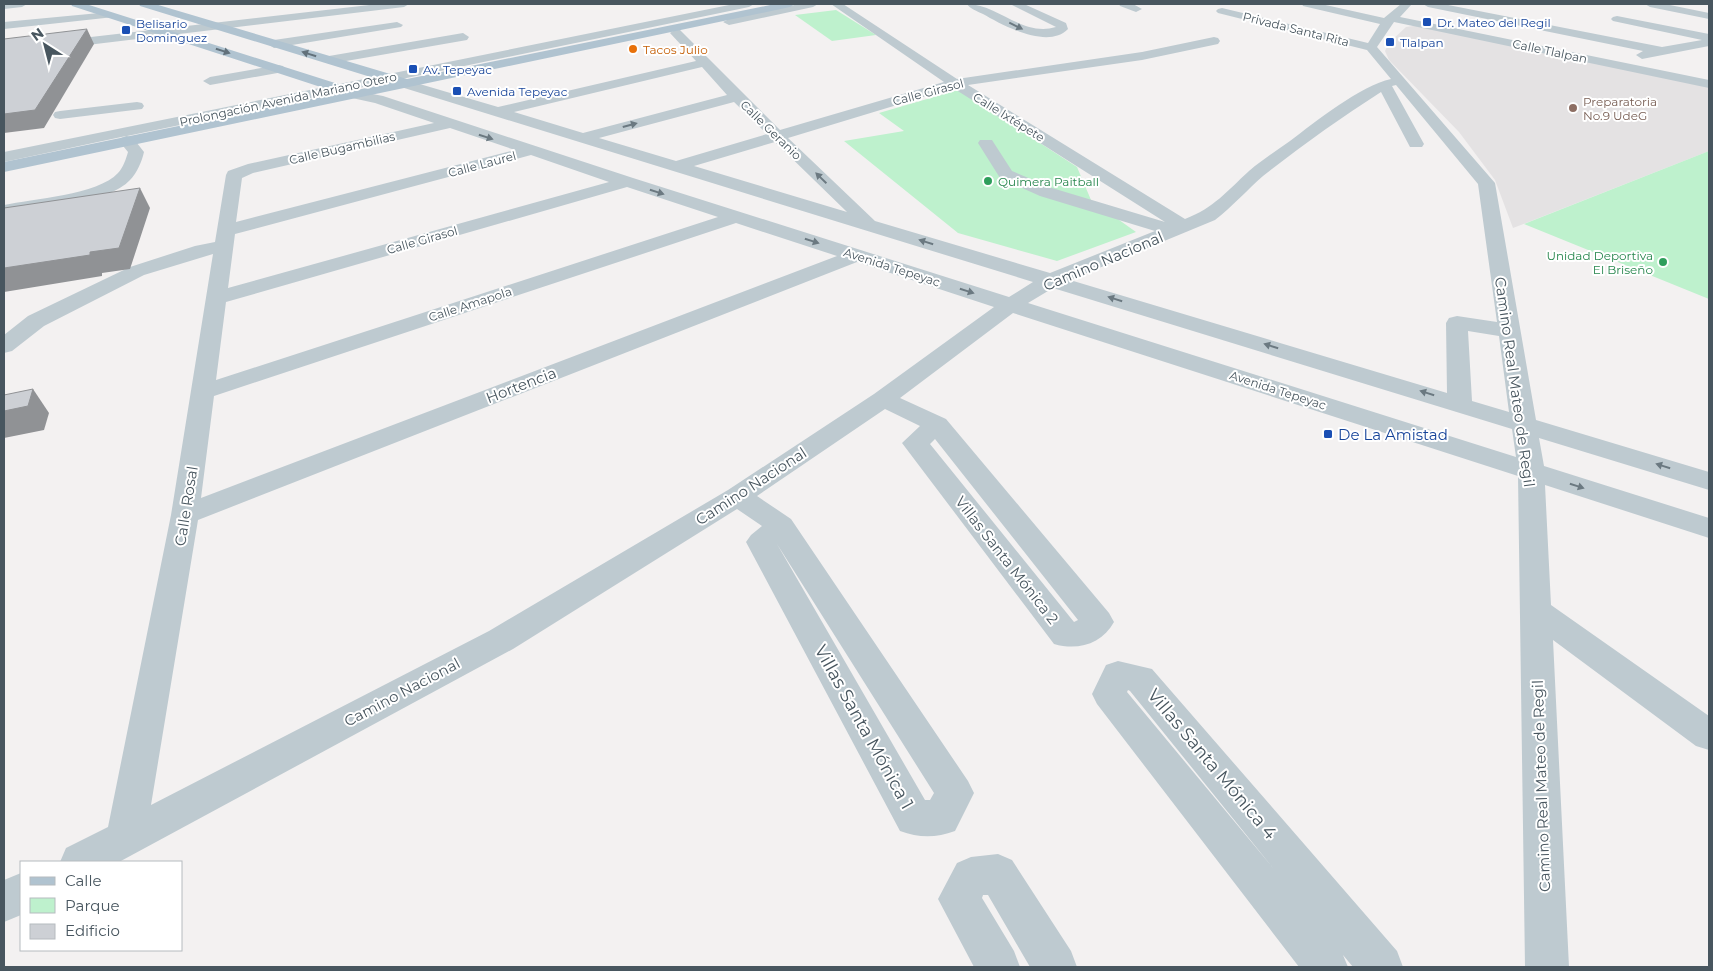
<svg xmlns="http://www.w3.org/2000/svg" width="1713" height="971" font-family="Montserrat,sans-serif">
  <style>
    .education { fill: #e4e2e3 }
    .green { fill: #bef1cd }
    .lines { fill: none; stroke-linecap: round; stroke-linejoin: round }
    .minor { fill: #becad0; fill-rule: evenodd }
    .major { fill: #b0c3d0; fill-rule: evenodd }
    .shaded-wall { fill: #909295 }
    .building { fill: #cdd0d5; stroke: #909295 }
    .oneway { fill: #6b7981 }
    .oneway2 { fill: #62717b }
    .transit-dot { fill: #1a4fb4; stroke: #fff; stroke-width: 2 }
    .food-dot { fill: #e8710a; stroke: #fff; stroke-width: 2 }
    .education-dot { fill: #8d6e63; stroke: #fff; stroke-width: 2 }
    .leisure-dot { fill: #2e9e5b; stroke: #fff; stroke-width: 2 }
    .labels { text-anchor: middle; dominant-baseline: central; stroke-width: 4; stroke-linejoin: round; paint-order: stroke }
    .far-transit-label { font-size: 12px; fill: #164399; stroke: #fff; text-anchor: start }
    .far-street-label { font-size: 12px; fill: #48565f; stroke: #fff }
    .far-food-label { font-size: 12px; fill: #c56008; stroke: #fff; text-anchor: start }
    .far-education-label { font-size: 12px; fill: #785e54; stroke: #fff; text-anchor: start }
    .far-leisure-label { font-size: 12px; fill: #27864d; stroke: #fff; text-anchor: start }
    .street-label { font-size: 15px; fill: #48565f; stroke: #fff }
    .transit-label { font-size: 15px; fill: #164399; stroke: #fff; text-anchor: start }
    .near-street-label { font-size: 18px; fill: #48565f; stroke: #fff }
  </style>
  <rect width="100%" height="100%" fill="#f3f1f1"/>
  <polygon class="education" points="1421,25 1709,85 1709,151 1513,228 1495,180 1459,132 1389,60 1385,51 1389,43 1406,27"/>
  <g class="green">
    <polygon points="836,10 876,35 832,41 795,15"/>
    <polygon points="958,90 1077,167 1091,200 1136,232 1057,261 958,233 844,141 904,131 879,113"/>
    <polygon points="1709,151 1709,299 1524,224"/>
  </g>
  <g class="lines">
    <g class="minor">
      <polygon points="4,4 27,4 22,7 4,9"/>
      <polygon points="378,4 409,4 404,7 4,55 4,47"/>
      <path d="M734 4H754L749 7 127 136 133 138 144 152C142 161 137 173 130 180 109 203 35 211 4 215V205C32 199 98 195 118 173 123 168 126 159 128 152L119 141 121 138 126 136 4 162V152Z"/>
      <polygon points="799,4 818,4 813,7 729,25 723,22 729,19"/>
      <path d="M831 4H843L957 79 1142 52 1214 37 1218 38 1220 41 1218 44 1142 60 968 85 1185 219C1214 208 1227 191 1249 171 1262 160 1276 151 1290 141 1314 123 1361 85 1391 79L1367 50 1218 13 1216 11 1218 9 1222 8 1368 43 1380 24 1303 6 1302 4H1321L1384 18 1401 4H1412L1400 17 1709 80V88L1394 22 1377 47 1495 183 1536 420 1709 472V490L1539 438 1544 466 1709 518V538L1545 485 1551 605 1709 716V750L1696 746 1553 640 1569 967H1525L1518 476 1013 313 900 398 946 419 1109 613 1114 622C1102 644 1078 651 1054 644L902 443 920 426 885 409 757 496 791 519 968 781 974 793 955 831C936 838 919 838 900 831L746 542 751 535 762 526 737 509 513 649 119 862H60L66 848 108 827 171 515 213 254 144 275 44 326 12 351 4 353V335L28 316 130 267 195 246 215 242 226 175 228 171 248 164 434 123 375 103 352 98 350 95 357 91 383 96 633 178 1009 297 1033 282 401 87 399 84 406 80 498 107 696 61 670 33 676 29 680 30 780 130 944 82ZM702 67 727 95 583 133 514 112ZM1396 85 1478 184 1497 322 1457 316 1449 318 1446 323 1447 393 1070 280 1215 220C1233 206 1247 190 1263 176 1301 146 1340 118 1381 92L1410 147H1422L1424 144 1392 86ZM953 88 1165 222 1052 188 1012 171 992 140H980L978 143 1000 178 1040 196 1155 231 1050 273 875 221 788 138ZM734 102 767 134 676 161 599 138ZM450 128 515 150 236 222 242 178 253 173ZM775 142 847 212 694 166ZM531 155 609 182 228 288 235 234ZM627 187 718 217 216 380 226 302ZM736 223 837 256 201 498 214 396ZM857 262 994 307 874 394 728 490 489 631 151 805 198 520ZM1053 288 1512 429 1516 457 1028 303ZM1468 331 1499 336 1509 412 1472 401ZM935 439 1078 620 1074 622 930 444ZM777 544 934 793 930 800H925Z"/>
      <path d="M967 4C998 4 1022 37 1056 27L1010 4H1024L1066 23 1068 29C1048 50 1002 25 983 14 977 11 970 9 967 4Z"/>
      <polygon points="1119,4 1133,4 1142,9 1136,12 1120,6"/>
      <polygon points="1423,4 1443,4 1662,47 1702,40 1613,21 1611,19 1613,17 1617,16 1709,34 1709,46 1642,59 1636,55 1643,51 1428,7"/>
      <polygon points="1645,4 1665,4 1709,13 1709,19 1650,7"/>
      <polygon points="110,12 116,15 114,17 4,29 4,22"/>
      <polygon points="397,22 403,25 401,27 274,48 268,44 274,40"/>
      <polygon points="463,33 469,37 467,40 329,64 323,60 329,56"/>
      <polygon points="278,65 283,66 285,69 283,72 210,85 203,81 210,77"/>
      <polygon points="137,102 142,103 144,106 142,109 60,119 55,118 53,115 55,112 60,111"/>
      <path d="M1118 661 1152 669 1397 951 1403 967H1353L1343 955 1348 967H1299L1097 704 1092 694 1106 665ZM1128 690 1130 691 1273 868 1127 692Z"/>
      <polygon points="998,854 1012,860 1071,951 1077,967 1030,967 988,895 983,895 982,898 1014,951 1020,967 974,967 938,899 957,863 971,857"/>
      <polygon points="21,873 21,915 4,922 4,880"/>
    </g>
    <polygon class="major" points="71,4 86,4 357,90 390,83 140,6 139,4 155,4 407,79 775,4 795,4 790,7 4,172 4,162 339,93 72,6"/>
  </g>
  <g class="shaded-wall">
    <polygon points="87,29 94,44 44,128 4,133 4,114"/>
    <polygon points="140,188 150,208 130,269 102,273 102,276 4,292 4,268 90,252"/>
    <polygon points="33,389 49,413 44,430 4,438 4,411"/>
  </g>
  <g class="building">
    <polygon points="87,29 35,110 4,114 4,39"/>
    <polygon points="140,188 119,248 90,252 90,255 4,268 4,208"/>
    <polygon points="33,389 28,406 4,411 4,395"/>
  </g>
  <defs><path id="oneway-solid" d="M-6-.8H1V-3.2L6.5 0L1 3.2V.8H-6Z" transform="scale(1.25)"/></defs>
  <g class="oneway">
    <use href="#oneway-solid" transform="translate(1016 26) rotate(26)"/>
    <use href="#oneway-solid" transform="translate(630 125) rotate(-15)"/>
    <use href="#oneway-solid" transform="translate(486 137) rotate(18)"/>
    <use href="#oneway-solid" transform="translate(821 178) rotate(-136)"/>
    <use href="#oneway-solid" transform="translate(657 192) rotate(18)"/>
    <use href="#oneway-solid" transform="translate(812 241) rotate(18)"/>
    <use href="#oneway-solid" transform="translate(926 242) rotate(-163)"/>
    <use href="#oneway-solid" transform="translate(967 291) rotate(18)"/>
    <use href="#oneway-solid" transform="translate(1115 299) rotate(-163)"/>
    <use href="#oneway-solid" transform="translate(1271 346) rotate(-163)"/>
    <use href="#oneway-solid" transform="translate(1427 393) rotate(-163)"/>
    <use href="#oneway-solid" transform="translate(1663 466) rotate(-163)"/>
    <use href="#oneway-solid" transform="translate(1577 486) rotate(18)"/>
  </g>
  <g class="oneway2">
    <use href="#oneway-solid" transform="translate(223 51) rotate(18)"/>
    <use href="#oneway-solid" transform="translate(309 54) rotate(-163)"/>
  </g>
  <g class="transit-dot">
    <rect x="1422" y="17" width="10" height="10" rx="2.5"/>
    <rect x="121" y="25" width="10" height="10" rx="2.5"/>
    <rect x="1385" y="37" width="10" height="10" rx="2.5"/>
    <rect x="408" y="64" width="10" height="10" rx="2.5"/>
    <rect x="452" y="86" width="10" height="10" rx="2.5"/>
    <rect x="1323" y="429" width="10" height="10" rx="2.5"/>
  </g>
  <circle class="food-dot" cx="633" cy="49" r="5"/>
  <circle class="education-dot" cx="1573" cy="108" r="5"/>
  <g class="leisure-dot">
    <circle cx="988" cy="181" r="5"/>
    <circle cx="1663" cy="262" r="5"/>
  </g>
  <g class="labels">
    <g class="far-transit-label">
      <text x="1437" y="22">Dr. Mateo del Regil</text>
      <text x="136" y="23">Belisario<tspan x="136" dy="14">Dominguez</tspan></text>
      <text x="1400" y="42">Tlalpan</text>
      <text x="423" y="69">Av. Tepeyac</text>
      <text x="467" y="91">Avenida Tepeyac</text>
    </g>
    <g class="far-street-label">
      <text transform="translate(1296 29) rotate(14)">Privada Santa Rita</text>
      <text transform="translate(1550 51) rotate(12)">Calle Tlalpan</text>
      <text transform="translate(928 92) rotate(-15)">Calle Girasol</text>
      <text transform="translate(288 99) rotate(-12)">Prolongación Avenida Mariano Otero</text>
      <text transform="translate(1009 117) rotate(32)">Calle Ixtépete</text>
      <text transform="translate(771 130) rotate(44)">Calle Geranio</text>
      <text transform="translate(342 148) rotate(-13)">Calle Bugambilias</text>
      <text transform="translate(482 164) rotate(-15)">Calle Laurel</text>
      <text transform="translate(422 240) rotate(-16)">Calle Girasol</text>
      <text transform="translate(892 267) rotate(18)">Avenida Tepeyac</text>
      <text transform="translate(470 304) rotate(-18)">Calle Amapola</text>
      <text transform="translate(1278 390) rotate(18)">Avenida Tepeyac</text>
    </g>
    <g class="far-food-label">
      <text x="643" y="49">Tacos Julio</text>
    </g>
    <g class="far-education-label">
      <text x="1583" y="101">Preparatoria<tspan x="1583" dy="14">No.9 UdeG</tspan></text>
    </g>
    <g class="far-leisure-label">
      <text x="998" y="181">Quimera Paitball</text>
      <text x="1653" y="255" text-anchor="end">Unidad Deportiva<tspan x="1653" dy="14">El Briseño</tspan></text>
    </g>
    <g class="street-label">
      <text transform="translate(1103 261) rotate(-23)">Camino Nacional</text>
      <text transform="translate(1515 382) rotate(82)">Camino Real Mateo de Regil</text>
      <text transform="translate(521 385) rotate(-21)">Hortencia</text>
      <text transform="translate(751 486) rotate(-33)">Camino Nacional</text>
      <text transform="translate(186 506) rotate(-81)">Calle Rosal</text>
      <text transform="translate(1007 560) rotate(52)">Villas Santa Mónica 2</text>
      <text transform="translate(402 692) rotate(-28)">Camino Nacional</text>
      <text transform="translate(1541 786) rotate(-92)">Camino Real Mateo de Regil</text>
    </g>
    <g class="transit-label">
      <text x="1338" y="434">De La Amistad</text>
    </g>
    <g class="near-street-label">
      <text transform="translate(864 727) rotate(61)">Villas Santa Mónica 1</text>
      <text transform="translate(1212 764) rotate(50)">Villas Santa Mónica 4</text>
    </g>
  </g>
  <rect width="1713" height="971" fill="none" stroke="#48565f" stroke-width="10"/>
  <rect x="20" y="861" width="162" height="90" fill="#ffffff" stroke="#b6bbbf"/>
  <rect x="30" y="877" width="25" height="8" fill="#b0c3d0" stroke="#b6bbbf"/>
  <text x="65" y="886" font-size="15" fill="#48565f">Calle</text>
  <rect x="30" y="898" width="25" height="15" fill="#bef1cd" stroke="#b6bbbf"/>
  <text x="65" y="911" font-size="15" fill="#48565f">Parque</text>
  <rect x="30" y="924" width="25" height="15" fill="#cdd0d5" stroke="#b6bbbf"/>
  <text x="65" y="936" font-size="15" fill="#48565f">Edificio</text>
  <g transform="translate(45 45) rotate(324)" stroke="#ffffff" stroke-width="4" paint-order="stroke">
  <path d="M0-4L9 19L0 12L-9 19Z" fill="#48565f"/>
  <text y="-8" font-size="14" font-weight="bold" text-anchor="middle" fill="#48565f">N</text>
  </g>
</svg>
